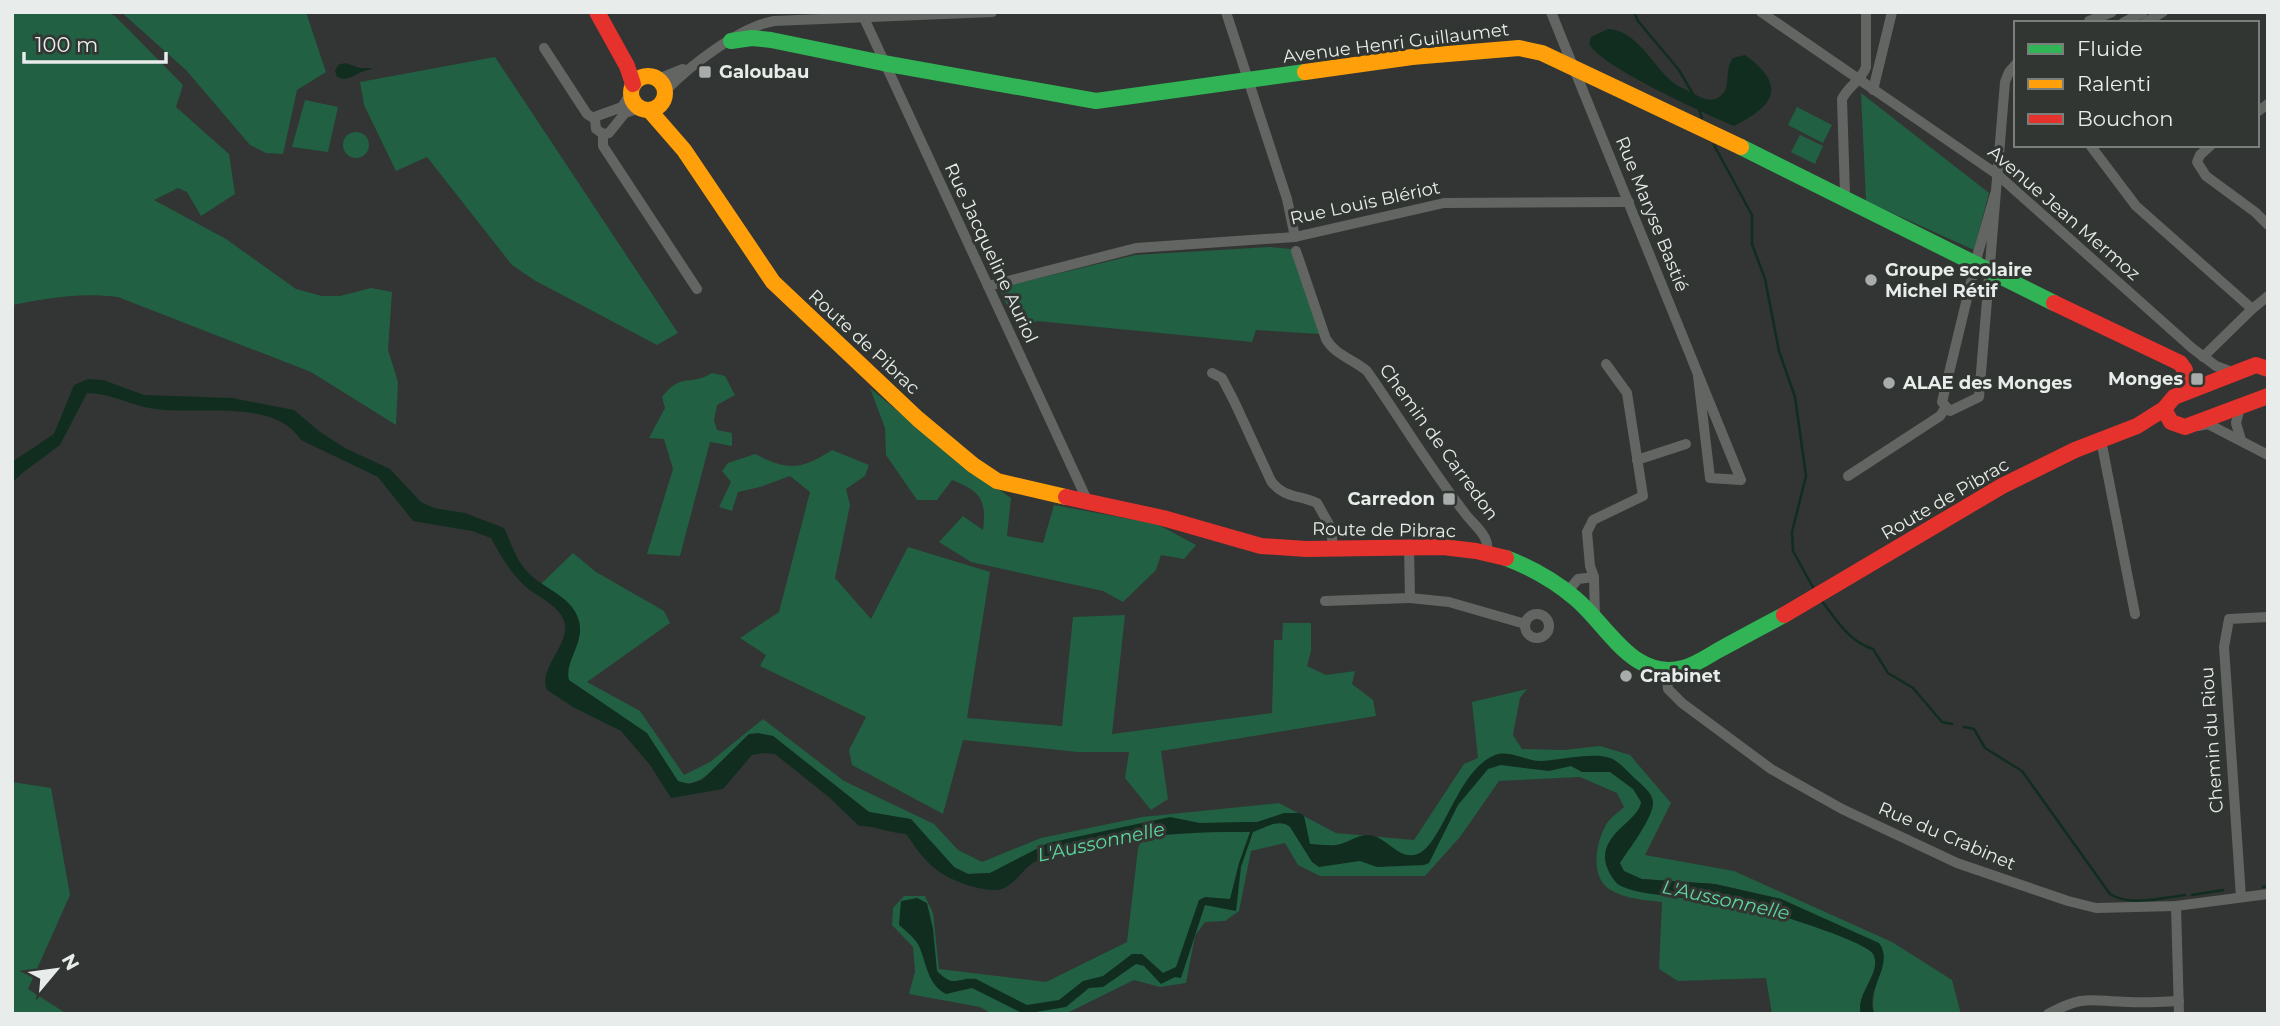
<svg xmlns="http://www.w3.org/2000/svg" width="2280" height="1026" font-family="Montserrat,sans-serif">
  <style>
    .green { fill: #216043 }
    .water { fill: #112d20 }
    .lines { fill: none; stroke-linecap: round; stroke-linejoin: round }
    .stream { stroke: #112d20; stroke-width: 2.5 }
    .street { stroke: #636563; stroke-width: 10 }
    .fast { stroke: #30b455; stroke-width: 16 }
    .slow { stroke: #ff9f0a; stroke-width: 16 }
    .jam { stroke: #e5322d; stroke-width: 16 }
    .poi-dot { fill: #a8acaa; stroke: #313633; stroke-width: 2.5 }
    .labels { text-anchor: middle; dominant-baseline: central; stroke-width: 6; stroke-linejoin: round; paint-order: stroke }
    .street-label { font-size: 18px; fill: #e8ecea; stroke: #313633 }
    .poi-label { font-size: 18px; font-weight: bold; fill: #e8ecea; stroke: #313633; text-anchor: start }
    .water-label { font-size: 19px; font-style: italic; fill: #5cd99e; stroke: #313633 }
  </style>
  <rect width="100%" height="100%" fill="#323533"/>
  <g class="green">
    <path d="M12 12H106L115 16 183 85 176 107 229 154 235 194 201 216 187 192 178 188 154 200 226 239 296 289 322 296H340L371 288 392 292 388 350 398 382 396 425 311 372 118 297C82 292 48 298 12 305Z"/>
    <polygon points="121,12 306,12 326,72 297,90 283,154 266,153 250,145 186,70"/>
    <polygon points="495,57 678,333 657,345 534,280 512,265 427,157 396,171 364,105 360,82"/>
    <polygon points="1861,93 1989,193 1974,250 1866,201"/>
    <polygon points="305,100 338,107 328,152 292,147"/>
    <polygon points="1797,107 1832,125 1823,143 1788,125"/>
    <circle cx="356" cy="145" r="13"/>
    <polygon points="1800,135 1823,146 1815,164 1791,152"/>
    <polygon points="1270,247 1291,249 1320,334 1256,330 1252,342 1037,321 1019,330 1001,293 1003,287 1135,255"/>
    <path d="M712 373 725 376 735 395 717 405 714 420 717 430 732 433V446L710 442 680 556 647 554 673 469 664 439 649 438 665 408 662 397C683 371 689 387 712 373Z"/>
    <path d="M870 388 954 458 1011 498 1007 536 1043 543 1054 505 1157 524 1196 545 1184 559 1161 555 1156 570 1123 602 1103 591 971 562 939 542 963 516 983 530C987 499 980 491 952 480L937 500H917L886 455 885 428Z"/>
    <path d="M832 450 869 465 865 476 846 489 850 505 835 578 871 619 908 547 990 572 967 718 1062 726 1073 617 1125 615 1112 734 1272 713 1274 640H1282L1283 623H1311V651L1307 666 1326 675 1355 671 1352 684 1373 700 1376 716 1161 751 1168 799 1151 810 1125 778 1129 752H1078L963 740 943 814 852 765 849 750 866 717 760 666 766 655 740 638 779 612 810 492 790 476 760 487 738 492 732 511 719 507 731 482 722 471 728 463 755 454C788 471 801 470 832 450Z"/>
    <path d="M573 553 596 572 664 611 670 623 587 682 640 711 684 775 710 762 763 719 844 781 934 824 958 850 982 862 1041 838 1142 817 1279 803 1336 833 1414 840 1464 764 1478 758 1472 702 1527 689 1520 698 1513 735 1522 749 1564 750 1600 746 1630 755 1671 803 1645 855 1734 871 1892 942 1952 980 1961 1014H1874C1869 990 1885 972 1882 947L1781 899 1715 884 1642 879 1628 875C1636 880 1645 889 1654 893 1670 900 1713 898 1733 902 1754 907 1865 939 1873 953 1884 972 1855 993 1861 1014H1772L1766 978 1678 981 1659 969 1662 902C1645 900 1624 899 1609 889 1590 876 1596 843 1605 827 1608 819 1618 813 1624 807L1617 793 1580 777 1499 781 1460 837 1425 876H1320L1298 865 1285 843 1251 851 1239 911 1225 921 1205 922 1195 936 1186 983 1160 987 1134 980 1065 1014H992L980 1007 909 994 915 972 913 947 892 925 893 908 904 896H925L933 913 939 969 1046 982 1127 942 1138 849 1146 823 1093 835 990 873 968 874 954 867 911 820 869 812 773 736 749 734C736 747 708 781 691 783 685 784 680 781 674 783L638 732 568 686 561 671 573 628 541 584Z"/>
    <polygon points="12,782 51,788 70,895 28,989 67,1014 12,1014"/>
  </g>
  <g class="water">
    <path d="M1608 29C1635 30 1652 63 1670 80 1676 86 1686 89 1694 94 1702 98 1711 103 1719 97 1733 88 1723 71 1733 58L1745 55C1788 86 1774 106 1734 126 1704 113 1603 68 1589 44L1591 37Z"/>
    <path d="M345 63 360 68H371L372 69C356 71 350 83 337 77L335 71 338 65Z"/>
    <path d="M88 379 103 380 144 395 232 398 294 410 320 432 345 448 390 469 421 502 434 508 465 513 504 528C510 540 515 557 524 568 539 588 572 594 579 621 585 644 564 661 569 680L647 733 678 781 689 784 702 780 749 734 758 733 773 736 869 812 911 819 954 867 968 874 990 873 1048 843 1170 817 1200 823 1242 822H1257L1284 813H1300L1304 816 1310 844C1318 844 1328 846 1336 845 1346 844 1356 835 1367 835 1386 835 1396 858 1414 855 1442 851 1455 771 1495 755 1511 749 1526 762 1542 761 1561 760 1593 752 1610 758 1621 762 1630 775 1639 782 1645 788 1653 794 1653 803 1653 818 1629 849 1620 863L1624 871 1642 879 1715 884 1781 899 1879 943C1893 962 1872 983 1872 1003 1872 1006 1873 1010 1874 1014H1861C1855 993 1883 973 1873 954 1866 940 1750 905 1729 902 1704 898 1639 897 1619 885 1612 880 1605 866 1605 858 1604 832 1639 820 1641 802L1633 789 1610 772H1582L1571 766 1549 771 1501 765 1488 769 1458 805 1429 863 1424 865 1377 867 1360 861 1319 867 1312 862 1290 827C1279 818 1264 828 1253 832L1241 867 1236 911 1205 905 1181 978 1175 977 1161 984 1144 966 1136 964 1103 987 1089 988 1066 1007 1024 1014 972 988 946 994C927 984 927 964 919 946 915 938 906 931 899 925L901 901 917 898 927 903 933 929 937 971C955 989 956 977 976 979L1027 1005 1059 1000 1083 981 1103 976 1132 954H1142L1163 973 1176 967 1199 900 1205 897 1230 899 1239 863 1250 832C1180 831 1106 837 1039 860 1020 867 1015 892 991 890 969 888 940 877 925 859 918 852 912 842 906 834 889 833 876 826 859 826L830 798 775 754 763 753 752 755 723 789 671 798 650 765 621 731 573 707 547 690C538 669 568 647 565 624 562 607 538 597 526 587 510 573 501 556 491 538L472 531 413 521 378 477 301 440C273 396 194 417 149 408 129 404 108 393 87 393L60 445 21 474 12 483V462L54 434 74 385Z"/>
  </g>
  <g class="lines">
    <g class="stream">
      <polyline points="1634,12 1638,21 1679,70 1693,94"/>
      <polyline points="1698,107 1702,118"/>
      <polyline points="1714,145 1752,215 1752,244 1765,279 1779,351 1795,397 1806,476 1792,532 1793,551 1815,591"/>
      <path d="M1821 600C1836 619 1849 642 1873 649L1888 673 1913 688 1942 722 1952 724"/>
      <path d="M1964 727 1974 729 1985 748 2022 771 2110 894C2130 907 2162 898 2185 895"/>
      <polyline points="2263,887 2268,886"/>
      <polyline points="2192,895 2223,890"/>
    </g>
    <g class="street">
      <polyline points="1226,12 1287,199 1295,237"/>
      <polyline points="1551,12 1741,480 1710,478 1698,376"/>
      <polyline points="1761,12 1998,175 2192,348 2216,366 2235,373"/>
      <polyline points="864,18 1088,502"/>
      <polyline points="2089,21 2112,12"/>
      <polyline points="2123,23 2143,12"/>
      <polyline points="2144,23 2163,12"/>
      <polyline points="544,48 587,114 595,119"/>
      <polyline points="658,79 683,69"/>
      <polyline points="1873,90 1892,12"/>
      <path d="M665 91C690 66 739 27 774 21L992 12"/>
      <polyline points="631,93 622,107 597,116 595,119 596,129 603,134 609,133 625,113 640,108"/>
      <polyline points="2257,112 2268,104"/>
      <polyline points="603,134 603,146 697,289"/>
      <polyline points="2090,145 2136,206 2250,307 2251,310 2247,314 2203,357"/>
      <polyline points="2211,145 2200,155 2197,162 2206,176 2255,212 2268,225"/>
      <polyline points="1995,194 1978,253 1942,402 1950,411 1979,397 2005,82 2009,72 2016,64"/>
      <path d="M1847 200 1845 194 1842 99C1849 85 1861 81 1866 67V12"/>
      <path d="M1296 251 1326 339C1335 355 1353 359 1367 371 1400 418 1429 467 1464 512 1473 525 1490 535 1487 552"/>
      <polyline points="988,286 1136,248 1295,237 1444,203 1629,202"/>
      <polyline points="2251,310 2268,296"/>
      <path d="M1212 373 1222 378 1234 401 1271 481C1283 498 1300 495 1317 503L1331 528 1333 547"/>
      <polyline points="2240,407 2236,423 2241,440"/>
      <polyline points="2198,426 2208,424 2268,455"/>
      <polyline points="2101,440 2135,614"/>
      <polyline points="1637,460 1686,444"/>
      <polyline points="1848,476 1940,416 1946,407"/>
      <polyline points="1567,592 1578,579 1594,577"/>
      <polyline points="1410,598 1449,602 1525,624"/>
      <polyline points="1325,601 1410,598 1409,546"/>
      <circle cx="1537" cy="626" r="12"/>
      <polyline points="1595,619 1594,577 1590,566 1587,532 1593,520 1643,496 1627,393 1606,364"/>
      <polyline points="1666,670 1668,689 1682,703 1771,769 1842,809 1957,863 2068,901 2096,908 2176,906 2268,894"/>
      <polyline points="2241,897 2224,647 2229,619 2268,617"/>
      <polyline points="2176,906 2179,1014"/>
      <path d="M2048 1014C2086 994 2089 1001 2128 1002 2145 1003 2162 1002 2179 1001"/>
    </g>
    <g class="fast">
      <polyline points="731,41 752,38 771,40 883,63 1096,101 1305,72"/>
      <polyline points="1741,147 2054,303"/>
      <path d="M1506 558C1532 568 1555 581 1576 599 1608 626 1633 681 1683 668 1695 665 1707 657 1717 651 1739 639 1761 627 1784 615"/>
    </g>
    <g class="slow">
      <polyline points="1305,72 1412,57 1519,48 1542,53 1741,147"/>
      <circle cx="648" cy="93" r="17"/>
      <polyline points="650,111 684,150 773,282 918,419 973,465 997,481 1066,497"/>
    </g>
    <g class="jam">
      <polyline points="597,12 627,66 633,84"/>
      <polyline points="2054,303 2180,363 2185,370 2185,392"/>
      <polyline points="2164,409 2171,422 2185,427 2268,396"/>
      <polyline points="1066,497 1163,518 1261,546 1306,549 1443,547 1476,551 1506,558"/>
      <polyline points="1784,615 2002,486 2075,450 2137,426 2164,409 2174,397 2256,365 2268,369"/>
    </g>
  </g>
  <g class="poi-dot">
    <rect x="698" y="65" width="14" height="14" rx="3.5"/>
    <circle cx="1871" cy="280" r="7"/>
    <rect x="2190" y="372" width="14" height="14" rx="3.5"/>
    <circle cx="1889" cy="383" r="7"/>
    <rect x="1442" y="492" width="14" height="14" rx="3.5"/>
    <circle cx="1626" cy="676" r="7"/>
  </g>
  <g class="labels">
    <g class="street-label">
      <text transform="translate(1396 43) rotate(-7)">Avenue Henri Guillaumet</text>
      <text transform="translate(1365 203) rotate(-12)">Rue Louis Blériot</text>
      <text transform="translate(2064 213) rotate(41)">Avenue Jean Mermoz</text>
      <text transform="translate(1652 214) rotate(68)">Rue Maryse Bastié</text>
      <text transform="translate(991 253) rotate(65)">Rue Jacqueline Auriol</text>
      <text transform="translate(864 342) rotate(43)">Route de Pibrac</text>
      <text transform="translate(1439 442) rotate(54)">Chemin de Carredon</text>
      <text transform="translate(1945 499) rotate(-30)">Route de Pibrac</text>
      <text transform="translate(1384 530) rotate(1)">Route de Pibrac</text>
      <text transform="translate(2212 740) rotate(-94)">Chemin du Riou</text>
      <text transform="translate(1947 836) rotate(23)">Rue du Crabinet</text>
    </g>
    <g class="poi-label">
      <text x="719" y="72">Galoubau</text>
      <text x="1885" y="270">Groupe scolaire<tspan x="1885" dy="21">Michel Rétif</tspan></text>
      <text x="2183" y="379" text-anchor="end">Monges</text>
      <text x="1903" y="383">ALAE des Monges</text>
      <text x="1435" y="499" text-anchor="end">Carredon</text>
      <text x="1640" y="676">Crabinet</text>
    </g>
    <g class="water-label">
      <text transform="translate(1101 842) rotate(-12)">L'Aussonnelle</text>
      <text transform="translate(1726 900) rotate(12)">L'Aussonnelle</text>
    </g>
  </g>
  <rect width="2280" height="1026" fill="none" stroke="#e8ecea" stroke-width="28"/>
  <rect x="2014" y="21" width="245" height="126" fill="#313633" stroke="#7a7f7c" stroke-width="2"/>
  <rect x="2028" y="44" width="35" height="10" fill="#30b455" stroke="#7a7f7c" stroke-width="2"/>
  <text x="2077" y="56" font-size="21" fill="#e8ecea">Fluide</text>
  <rect x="2028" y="79" width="35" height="10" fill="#ff9f0a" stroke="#7a7f7c" stroke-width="2"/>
  <text x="2077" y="91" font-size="21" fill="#e8ecea">Ralenti</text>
  <rect x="2028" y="114" width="35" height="10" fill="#e5322d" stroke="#7a7f7c" stroke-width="2"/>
  <text x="2077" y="126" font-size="21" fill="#e8ecea">Bouchon</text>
  <g transform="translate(56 970) rotate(61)" stroke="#313633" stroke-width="5" paint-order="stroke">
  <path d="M0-5L12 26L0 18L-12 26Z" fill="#e8ecea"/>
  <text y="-10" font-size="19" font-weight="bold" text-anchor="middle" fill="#e8ecea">N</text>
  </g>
  <path d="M24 52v10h142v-10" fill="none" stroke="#e8ecea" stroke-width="3.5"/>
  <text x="35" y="52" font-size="21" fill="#e8ecea" stroke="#313633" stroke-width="5" paint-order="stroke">100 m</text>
</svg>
